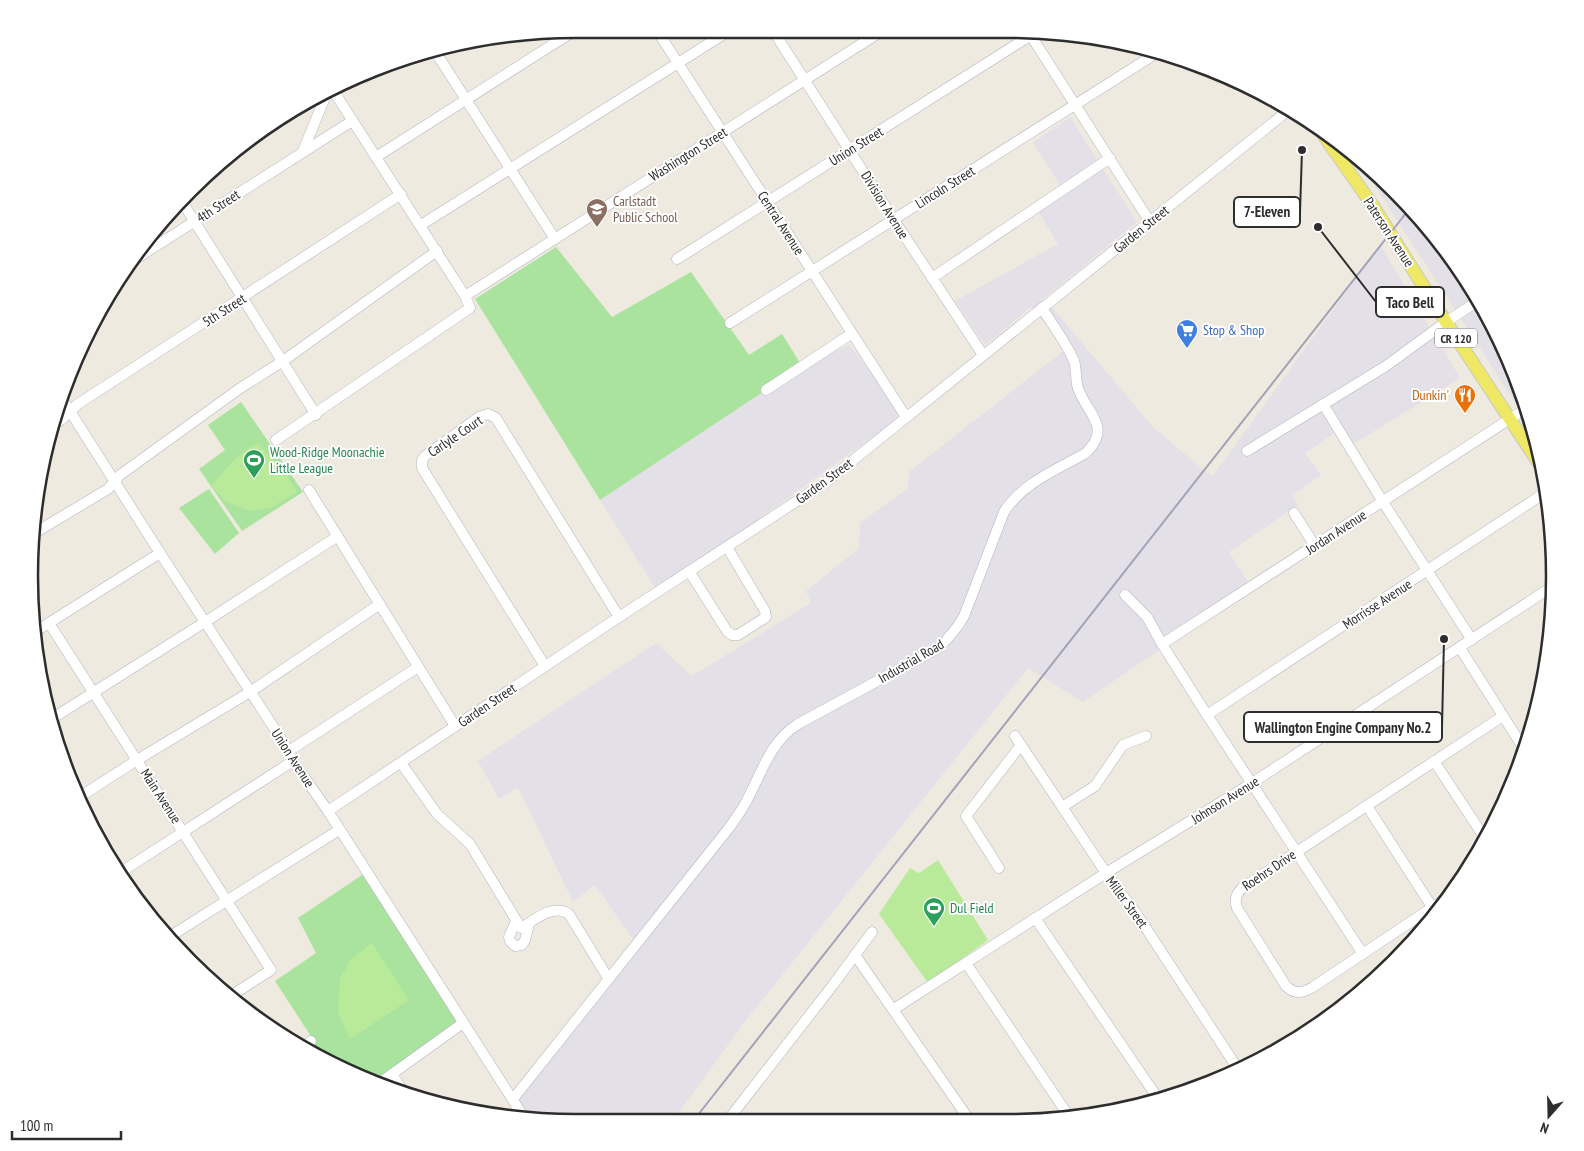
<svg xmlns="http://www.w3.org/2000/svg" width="1584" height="1151" font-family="'PT Sans Narrow',sans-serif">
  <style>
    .industrial { fill: #e3e0e7 }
    .green { fill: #a9e39e }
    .pitch { fill: #b9ea9a }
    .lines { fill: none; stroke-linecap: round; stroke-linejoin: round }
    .minor-casing { stroke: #b3b3c0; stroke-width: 11 }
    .major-casing { stroke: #c8c8c8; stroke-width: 14 }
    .minor { stroke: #fff; stroke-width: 10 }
    .major { stroke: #efe864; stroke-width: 12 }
    .rail { stroke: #a3a2b7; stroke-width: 2 }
    .labels { text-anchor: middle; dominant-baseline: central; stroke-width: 4; stroke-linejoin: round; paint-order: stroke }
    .shield { fill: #fff; stroke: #6c6c6c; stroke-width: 1 }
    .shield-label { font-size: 12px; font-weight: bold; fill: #2d2d2d }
    .street-label { font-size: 14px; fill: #2d2d2d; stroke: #fff }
    .education-label { font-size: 14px; fill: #785e54; stroke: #fff; text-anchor: start }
    .shop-label { font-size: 14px; fill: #366cbe; stroke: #fff; text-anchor: start }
    .food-label { font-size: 14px; fill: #c56008; stroke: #fff; text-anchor: end }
    .leisure-label { font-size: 14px; fill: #27864d; stroke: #fff; text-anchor: start }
    .rim { fill: none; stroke: #2d2d2d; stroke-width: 2.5 }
    .leader { fill: none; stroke: #2d2d2d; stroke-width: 2 }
    .callout-dot { fill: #2d2d2d; stroke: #fff; stroke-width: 2 }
    .callout { fill: #fff; stroke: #2d2d2d; stroke-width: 2 }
    .callout-label { font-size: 15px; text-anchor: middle; font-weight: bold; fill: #2d2d2d }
  </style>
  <rect width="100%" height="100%" fill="#eeeae0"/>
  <g class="industrial">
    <polygon points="1070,117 1137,222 1044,298 1153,427 1212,477 1380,245 1460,378 1350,446 1339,430 1305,453 1321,475 1292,495 1298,505 1229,552 1251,587 1083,702 1028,668 747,1019 673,1120 539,1121 521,1118 511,1100 635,942 595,885 573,902 518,787 499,799 478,761 656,643 692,676 811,603 806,591 859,548 860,523 907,489 910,471 1066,349 1031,307 985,345 955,301 1058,244 1036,208 1062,188 1033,143"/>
    <polygon points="1353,152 1369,165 1442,242 1499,333 1526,406 1520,410"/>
    <polygon points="849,345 904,415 657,591 600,500 802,366"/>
  </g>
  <g class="green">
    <polygon points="556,247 612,317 691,272 749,355 782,334 802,366 600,500 475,299"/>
    <polygon points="241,402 303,492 242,531 199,469 225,450 208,425"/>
    <polygon points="209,489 239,533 215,554 179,508"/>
    <polygon points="365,873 463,1027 381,1082 302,1049 314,1041 275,981 316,953 298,918"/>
  </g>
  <g class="pitch">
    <polygon points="255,444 258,444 285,472 297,492 272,507 250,511 226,502 211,486 234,460"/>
    <polygon points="938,860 988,940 928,983 879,914 910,868 919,873"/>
    <polygon points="372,943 409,1000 350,1039 338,1013 340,979 351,959"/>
  </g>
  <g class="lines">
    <g class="minor-casing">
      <g id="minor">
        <polyline points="656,29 906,417"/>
        <polyline points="772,29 894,220 983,355"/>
        <polyline points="1028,31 1150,222"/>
        <polyline points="433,48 555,239"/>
        <polyline points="303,151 326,95 331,88 336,85"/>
        <polyline points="376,157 577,29"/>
        <polyline points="181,200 316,415"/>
        <polyline points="421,225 732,29"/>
        <polyline points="677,259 1036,32"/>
        <polyline points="134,260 352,121"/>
        <polyline points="932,278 1110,158"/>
        <polyline points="465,296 885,29"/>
        <polyline points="730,323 1160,51"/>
        <polyline points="766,390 851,334"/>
        <polyline points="61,397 160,553 289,751 293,761 328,811 525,1119"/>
        <polyline points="1323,404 1383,502 1472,640"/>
        <polyline points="50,427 61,420 78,404 401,194"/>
        <polyline points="276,440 470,308 465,296 331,87"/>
        <polyline points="1247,451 1386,366 1446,322 1478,301"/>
        <polyline points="309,490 455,726"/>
        <polyline points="1294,513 1315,546"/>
        <polyline points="33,534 108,489 120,475 239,389 283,361 437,251"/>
        <polyline points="689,571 727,631 732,635 738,635 763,619 766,617 765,611 727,547"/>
        <polyline points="1125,595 1147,617 1162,644 1207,715 1363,954"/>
        <polyline points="49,623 271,970 229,997"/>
        <polyline points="33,633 160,553"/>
        <polyline points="1162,644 1527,408"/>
        <polyline points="1460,648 1526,752"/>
        <polyline points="545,666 422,468 422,460 425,456 479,417 488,414 496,418 619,617"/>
        <polyline points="1207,715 1546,492"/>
        <polyline points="53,718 205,622 338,536"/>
        <polyline points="1015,736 1106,873 1138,916 1238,1069"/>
        <polyline points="289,751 418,667"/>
        <polyline points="1434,761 1486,840"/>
        <path d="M401 763 437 814 470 844 521 928C534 920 554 903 569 914L608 978"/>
        <polyline points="78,798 137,760 250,692 380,604"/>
        <polyline points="1367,806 1432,907"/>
        <polyline points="1062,807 1095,786 1123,745 1146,736"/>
        <polyline points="328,811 619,617 826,482 1290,109"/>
        <polyline points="999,868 966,816 1021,745"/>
        <polyline points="121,872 293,761"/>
        <path d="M1448 897 1313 987C1303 993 1295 995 1286 986L1237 908C1234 900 1236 894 1242 888L1503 716"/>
        <polyline points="1035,918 1157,1097"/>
        <polyline points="516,921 509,937 510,941 515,946 522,945 525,940 529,924"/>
        <polyline points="169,937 339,830"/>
        <polyline points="855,955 968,1118"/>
        <polyline points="966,963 1070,1118"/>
        <polyline points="894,1009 1106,873 1252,783 1553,586"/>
        <polyline points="301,1048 311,1041"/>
        <polyline points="392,1074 403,1091"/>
        <polyline points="381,1082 463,1023"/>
        <path d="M513 1099 729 828C736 818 743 809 748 798 763 770 770 742 798 724L938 648C949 638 957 629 964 616L1004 512C1022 483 1058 469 1086 453 1113 426 1086 413 1078 388 1075 380 1077 370 1074 361 1067 344 1052 324 1042 308"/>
        <polyline points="728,1120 833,985 872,932"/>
      </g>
    </g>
    <g class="major-casing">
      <polyline id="major" points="1315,123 1373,206 1446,322 1542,468"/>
    </g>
    <use href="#minor" class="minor"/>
    <use href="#major" class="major"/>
    <polyline class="rail" points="694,1120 1410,208"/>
  </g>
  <defs>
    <g id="school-pin" transform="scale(1.125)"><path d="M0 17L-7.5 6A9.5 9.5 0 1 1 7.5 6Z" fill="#8d6e63" stroke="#fff"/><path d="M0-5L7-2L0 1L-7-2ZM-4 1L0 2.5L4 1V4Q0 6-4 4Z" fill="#fff"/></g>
    <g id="supermarket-pin" transform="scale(1.125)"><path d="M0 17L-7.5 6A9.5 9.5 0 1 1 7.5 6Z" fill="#3f7fe0" stroke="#fff"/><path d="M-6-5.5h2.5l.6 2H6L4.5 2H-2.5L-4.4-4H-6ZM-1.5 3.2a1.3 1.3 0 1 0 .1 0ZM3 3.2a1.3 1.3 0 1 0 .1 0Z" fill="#fff"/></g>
    <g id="restaurant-pin" transform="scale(1.125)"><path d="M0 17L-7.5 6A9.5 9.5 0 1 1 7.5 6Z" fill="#e8710a" stroke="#fff"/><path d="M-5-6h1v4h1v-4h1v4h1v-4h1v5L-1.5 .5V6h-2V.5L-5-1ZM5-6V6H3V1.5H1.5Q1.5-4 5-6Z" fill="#fff"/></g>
    <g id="stadium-pin" transform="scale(1.125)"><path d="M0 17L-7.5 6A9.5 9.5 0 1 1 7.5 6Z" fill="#2e9e5b" stroke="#fff"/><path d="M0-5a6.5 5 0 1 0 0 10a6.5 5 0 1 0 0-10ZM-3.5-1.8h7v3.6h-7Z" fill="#fff"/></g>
  </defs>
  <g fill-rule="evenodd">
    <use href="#school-pin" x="597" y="209"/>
    <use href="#supermarket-pin" x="1187" y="330"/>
    <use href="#restaurant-pin" x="1465" y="395"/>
    <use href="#stadium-pin" x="254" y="460"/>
    <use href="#stadium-pin" x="934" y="908"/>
  </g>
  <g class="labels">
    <rect class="shield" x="1435" y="328.5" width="42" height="19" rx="4"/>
    <g class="shield-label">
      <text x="1456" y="338">CR 120</text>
    </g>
    <g class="street-label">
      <text transform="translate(856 146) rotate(-32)">Union Street</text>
      <text transform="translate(688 154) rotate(-32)">Washington Street</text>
      <text transform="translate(945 187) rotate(-32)">Lincoln Street</text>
      <text transform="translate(885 205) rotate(58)">Division Avenue</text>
      <text transform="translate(218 206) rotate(-33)">4th Street</text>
      <text transform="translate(781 223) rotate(57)">Central Avenue</text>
      <text transform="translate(1141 229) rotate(-39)">Garden Street</text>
      <text transform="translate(1389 232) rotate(57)">Paterson Avenue</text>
      <text transform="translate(224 310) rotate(-33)">5th Street</text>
      <text transform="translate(455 436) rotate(-34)">Carlyle Court</text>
      <text transform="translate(824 481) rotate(-36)">Garden Street</text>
      <text transform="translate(1336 532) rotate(-33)">Jordan Avenue</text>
      <text transform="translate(1377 604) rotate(-33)">Morrisse Avenue</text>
      <text transform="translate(911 661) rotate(-30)">Industrial Road</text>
      <text transform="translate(487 705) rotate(-34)">Garden Street</text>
      <text transform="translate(293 758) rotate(57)">Union Avenue</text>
      <text transform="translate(161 796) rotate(57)">Main Avenue</text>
      <text transform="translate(1225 800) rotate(-32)">Johnson Avenue</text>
      <text transform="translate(1269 870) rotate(-34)">Roehrs Drive</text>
      <text transform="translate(1127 902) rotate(54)">Miller Street</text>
    </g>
    <g class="education-label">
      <text x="613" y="201">Carlstadt<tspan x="613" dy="16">Public School</tspan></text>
    </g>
    <g class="shop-label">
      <text x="1203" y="330">Stop &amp; Shop</text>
    </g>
    <g class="food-label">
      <text x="1449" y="395">Dunkin'</text>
    </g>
    <g class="leisure-label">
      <text x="270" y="452">Wood-Ridge Moonachie<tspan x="270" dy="16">Little League</tspan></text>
      <text x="950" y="908">Dul Field</text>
    </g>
  </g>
  <path d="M0 0H1584V1151H0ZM576 38H1008A538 538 0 0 1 1546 576V576A538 538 0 0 1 1008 1114H576A538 538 0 0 1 38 576V576A538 538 0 0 1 576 38Z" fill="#fff" fill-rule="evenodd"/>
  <path class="rim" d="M576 38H1008A538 538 0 0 1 1546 576V576A538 538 0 0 1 1008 1114H576A538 538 0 0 1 38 576V576A538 538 0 0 1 576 38Z"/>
  <path class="leader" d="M1302 150L1300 212M1318 227L1376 302M1444 639L1442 727"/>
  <g class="callout-dot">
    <circle cx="1302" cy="150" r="5"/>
    <circle cx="1318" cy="227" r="5"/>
    <circle cx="1444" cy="639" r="5"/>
  </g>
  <g class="callout">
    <rect x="1234" y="197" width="66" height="30" rx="5"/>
    <rect x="1376" y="287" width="68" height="30" rx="5"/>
    <rect x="1244" y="712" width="198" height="30" rx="5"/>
  </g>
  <g class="callout-label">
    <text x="1267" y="217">7-Eleven</text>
    <text x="1410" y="308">Taco Bell</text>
    <text x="1343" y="733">Wallington Engine Company No.2</text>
  </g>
  <g transform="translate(1549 1116) rotate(200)" stroke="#ffffff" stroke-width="4" paint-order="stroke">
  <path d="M0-4L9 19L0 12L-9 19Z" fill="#2d2d2d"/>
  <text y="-8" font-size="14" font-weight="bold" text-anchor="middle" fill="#2d2d2d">N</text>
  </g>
  <path d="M12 1131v8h109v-8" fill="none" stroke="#2d2d2d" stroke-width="2.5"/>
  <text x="20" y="1131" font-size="15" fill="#2d2d2d" stroke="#ffffff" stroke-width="4" paint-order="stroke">100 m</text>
</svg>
